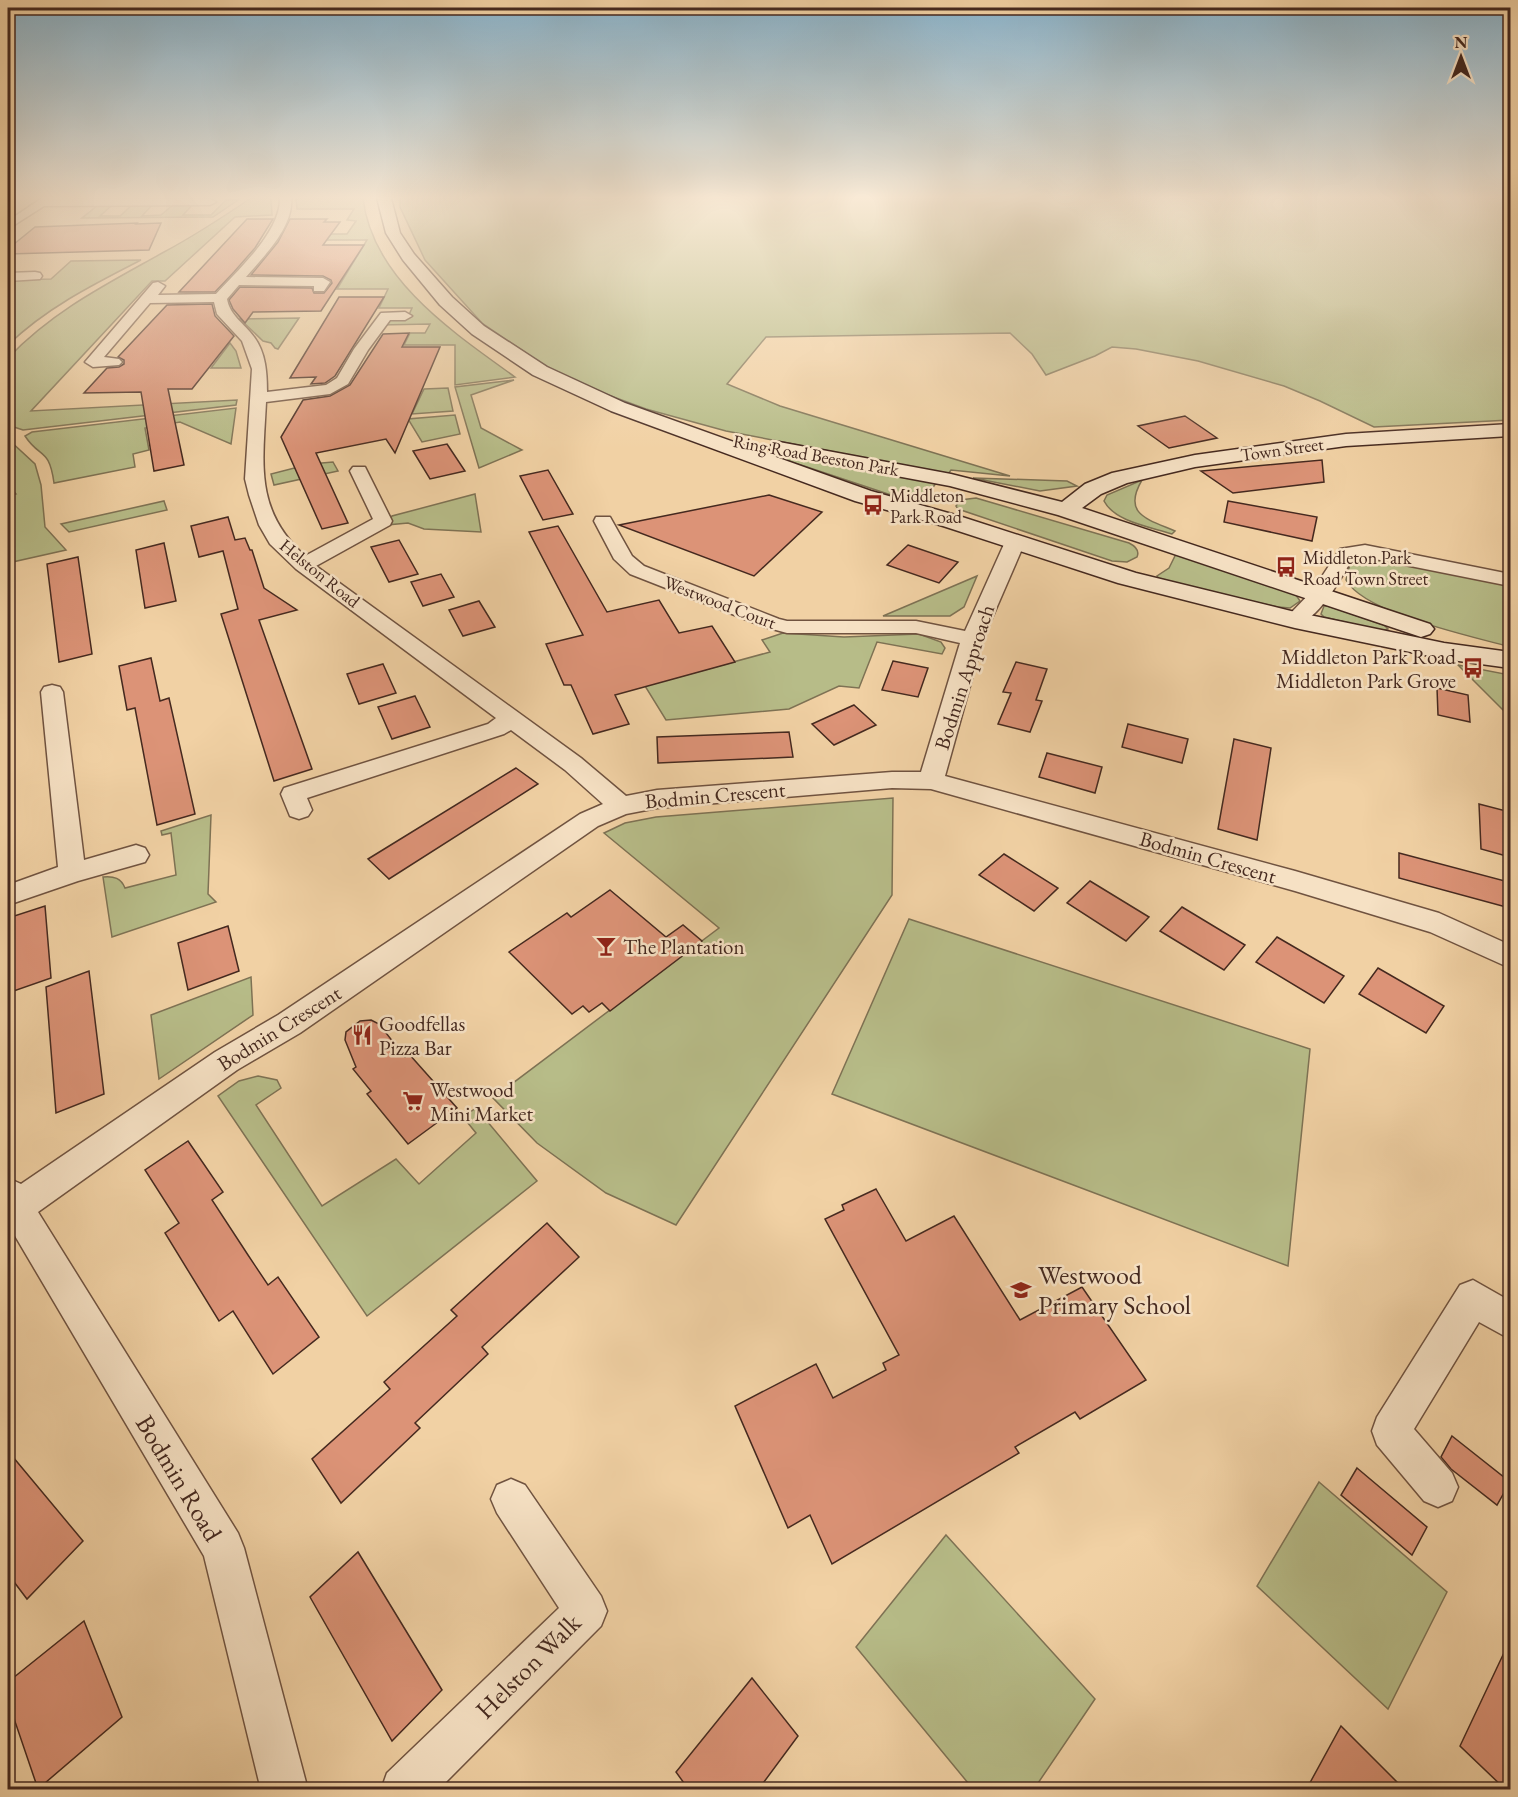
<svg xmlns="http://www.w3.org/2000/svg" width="1518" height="1797" font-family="'EB Garamond',serif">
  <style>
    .green { fill: #b7bc88; stroke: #7e7254; stroke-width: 1.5 }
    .building { fill: #dc9377; stroke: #45291f; stroke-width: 1.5 }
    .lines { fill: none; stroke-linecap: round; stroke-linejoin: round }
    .street-casing { stroke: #705340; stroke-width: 3 }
    .secondary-casing { stroke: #45291f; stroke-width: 3 }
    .street { fill: #f6e1c4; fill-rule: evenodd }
    .secondary { fill: #f6e1c4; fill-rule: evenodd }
    .labels { text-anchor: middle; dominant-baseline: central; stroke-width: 5; stroke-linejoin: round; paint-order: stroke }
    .far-street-label { font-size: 18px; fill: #45291f; stroke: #f6e1c4 }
    .far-poi-label { font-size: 18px; fill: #45291f; stroke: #f6e1c4; text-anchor: start }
    .poi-label { font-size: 21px; fill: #45291f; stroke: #f6e1c4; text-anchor: start }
    .street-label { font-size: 21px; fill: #45291f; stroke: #f6e1c4 }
    .near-poi-label { font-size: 26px; fill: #45291f; stroke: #f6e1c4; text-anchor: start }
    .near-street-label { font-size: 26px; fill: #45291f; stroke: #f6e1c4 }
  </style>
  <rect width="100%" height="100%" fill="#f1d1a4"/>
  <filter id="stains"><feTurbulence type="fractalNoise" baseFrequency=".00333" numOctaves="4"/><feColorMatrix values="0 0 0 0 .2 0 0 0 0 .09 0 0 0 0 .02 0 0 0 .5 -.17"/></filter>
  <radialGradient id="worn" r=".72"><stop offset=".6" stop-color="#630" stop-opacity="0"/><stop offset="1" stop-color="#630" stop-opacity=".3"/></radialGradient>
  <g class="green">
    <path d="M251 198H271L272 215 235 217 165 281H152L31 411 237 400 236 405 23 430 14 427 8 419V358C54 310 107 284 164 252 194 236 223 217 251 198Z"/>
    <path d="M296 198H363C372 279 454 333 515 377L455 385V345H404L410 333H425L430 324 380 325 383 320 407 319 412 308H379L388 289H337L367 240H284L289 234H347L356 221 347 220 354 209H297Z"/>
    <polygon points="400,198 1510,198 1510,420 1374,427 1320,401 1284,386 1198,361 1136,349 1112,347 1095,356 1046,375 1032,354 1010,333 766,337 727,384 780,406 1010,476 951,470 948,474 726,431 646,409 584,386 542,364 482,323 425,260 400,207"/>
    <polygon points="226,200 238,200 213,217 82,218 97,206 111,206 100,216 120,216 133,204 153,204 142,216 161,215 174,204 194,203 183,215 211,215"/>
    <path d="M141 260C94 284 46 308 8 345V280L51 279 71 261Z"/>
    <polygon points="299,318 278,349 275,348 271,343 263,341 240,319"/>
    <polygon points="230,343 236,351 241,368 211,368"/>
    <polygon points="514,380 471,395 481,428 522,450 479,468 455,387"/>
    <polygon points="448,388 453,411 412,414 424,389"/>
    <path d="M236 408 231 444 180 422 145 428 149 450 133 454 135 467 54 483C49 447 40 459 25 436L32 432Z"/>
    <polygon points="455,415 460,434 422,442 408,419"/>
    <polygon points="8,439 35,464 41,485 45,527 66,550 8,563 8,497 16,494 8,485"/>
    <polygon points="778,454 936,483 921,505 771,455"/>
    <polygon points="333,462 338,471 274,485 271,474 310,464"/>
    <polygon points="973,478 1067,481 1077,486 1040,491"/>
    <path d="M1142 480C1122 514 1147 519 1175 531L1172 534C1151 527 1115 522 1104 501L1107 495Z"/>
    <polygon points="475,494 481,532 424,529 408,523 386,525 392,516"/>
    <path d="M976 498 1129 543C1135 546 1140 550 1137 557L1127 562 1112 561 958 509 956 506 960 500Z"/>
    <polygon points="164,501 167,510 69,532 61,524"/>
    <polygon points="1176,554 1296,595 1300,601 1290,608 1278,607 1160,581 1157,576 1169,568"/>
    <path d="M1361 557 1510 584V647C1472 636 1365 614 1346 580L1351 560Z"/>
    <polygon points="977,576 964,607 950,616 883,616"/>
    <polygon points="1324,606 1328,606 1384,625 1388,629 1382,631 1324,617 1321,614"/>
    <polygon points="783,633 844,637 919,634 941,642 945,648 942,654 877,642 859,688 839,686 789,709 666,720 645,686 770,652 762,640"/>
    <polygon points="1458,665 1510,675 1510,717"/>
    <polygon points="893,798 892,895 676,1225 606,1193 537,1143 493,1098 719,928 604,833 625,823 656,817"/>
    <path d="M211 815 208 894 216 902 112 937 103 877C114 876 121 878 125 888L176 875 171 833 162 835 161 831Z"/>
    <polygon points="909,919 1310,1049 1288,1266 832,1094"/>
    <polygon points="251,977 253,1015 159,1079 151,1015"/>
    <polygon points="258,1076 277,1080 281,1088 256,1105 322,1206 396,1159 419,1184 476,1133 463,1117 476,1108 537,1181 367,1316 218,1096 239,1081"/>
    <polygon points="1319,1482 1447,1592 1388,1709 1257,1586"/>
    <polygon points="946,1535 1095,1699 1034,1789 973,1789 856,1647"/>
  </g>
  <g class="building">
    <polygon points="247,219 273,219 255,248 234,272 215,292 179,292"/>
    <polygon points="290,219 327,219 324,222 340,222 323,245 364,245 321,311 253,312 245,323 233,309 229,300 240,287 312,288 314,293 324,293 332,283 331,280 323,276 251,275 278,242"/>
    <polygon points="137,223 136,224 161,223 149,250 8,254 8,249 35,227"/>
    <polygon points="339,297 384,297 335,376 325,383 311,384 316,377 290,378"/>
    <polygon points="212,304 215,316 234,336 192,389 168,389 184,465 154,471 141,392 84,393 107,368 119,367 124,364 124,360 118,357 167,305"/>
    <polygon points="409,333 402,347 440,347 395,453 386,439 316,453 348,523 322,529 281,437 303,400 330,396 350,385 383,334"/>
    <polygon points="1185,416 1217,438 1169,448 1138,426"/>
    <polygon points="447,444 465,471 430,479 413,451"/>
    <polygon points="1322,460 1324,482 1233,493 1201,471"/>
    <polygon points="548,470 573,514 543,520 520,476"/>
    <polygon points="769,495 822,512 754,576 619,525"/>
    <polygon points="1228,501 1317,517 1312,541 1224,522"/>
    <polygon points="228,517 235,540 245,538 250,550 252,550 264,588 297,610 259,620 312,769 274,781 221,614 238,609 223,551 199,557 191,526"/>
    <polygon points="558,526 607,612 659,600 679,633 712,626 735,662 615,695 629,724 593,734 571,685 564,685 546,644 583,635 529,532"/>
    <polygon points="399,540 418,574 389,582 371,547"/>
    <polygon points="164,543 176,601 145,608 136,550"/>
    <polygon points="908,545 958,562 939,583 887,565"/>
    <polygon points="78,557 92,654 59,662 47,564"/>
    <polygon points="441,574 454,597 423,606 411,582"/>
    <polygon points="479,601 495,627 463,636 449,610"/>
    <polygon points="151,658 160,701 169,698 195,814 157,825 135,708 127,710 119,666"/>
    <polygon points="893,661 928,668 918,697 882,690"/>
    <polygon points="1016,662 1047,669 1036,700 1042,701 1030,732 998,724 1011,693 1003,692"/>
    <polygon points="383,664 396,693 359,704 347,674"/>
    <polygon points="1437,688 1468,695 1470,722 1438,715"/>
    <polygon points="415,696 430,727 392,739 378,707"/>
    <polygon points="854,705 876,725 834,745 812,724"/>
    <polygon points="1128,724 1188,739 1182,763 1122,747"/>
    <polygon points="789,732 793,757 658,763 657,737"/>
    <polygon points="1234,739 1271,748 1257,840 1218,829"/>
    <polygon points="1047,753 1102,767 1095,793 1039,777"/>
    <polygon points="516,768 538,784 389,879 368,859"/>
    <polygon points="1479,804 1510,812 1510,857 1481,849"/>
    <polygon points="1399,853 1505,881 1506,907 1399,878"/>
    <polygon points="1004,854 1058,888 1034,911 979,875"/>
    <polygon points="1090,881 1149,917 1126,941 1067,903"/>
    <polygon points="610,890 666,937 683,925 702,941 610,1011 602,1003 589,1012 583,1006 572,1014 509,952 567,913 571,917"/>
    <polygon points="45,906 51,978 8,993 8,918"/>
    <polygon points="1182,907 1245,945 1224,970 1160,931"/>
    <polygon points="228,926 239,971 188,990 178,943"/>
    <polygon points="1277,937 1344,976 1324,1003 1256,962"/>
    <polygon points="1378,968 1444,1006 1426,1033 1359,994"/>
    <polygon points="89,971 104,1094 56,1113 46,987"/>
    <polygon points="371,1020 379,1024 405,1057 409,1054 457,1108 408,1144 367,1094 371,1091 353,1069 356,1067 345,1040 346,1032 360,1021"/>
    <polygon points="188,1141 223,1192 212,1200 248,1255 268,1285 278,1277 319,1337 273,1374 233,1311 219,1321 165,1233 179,1223 145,1170"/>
    <polygon points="876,1189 906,1241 954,1216 1020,1320 1082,1287 1146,1380 1080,1419 1075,1412 1015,1447 1019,1453 832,1564 810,1515 788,1528 735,1406 816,1364 833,1398 886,1370 883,1363 899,1355 825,1219 844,1210 842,1205"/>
    <polygon points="547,1223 579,1257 482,1347 488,1354 415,1423 420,1428 341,1503 312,1459 390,1389 384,1382 457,1316 451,1310"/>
    <polygon points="1452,1436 1510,1482 1497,1505 1451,1469 1441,1457"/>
    <polygon points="8,1451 83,1541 27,1599 8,1574"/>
    <polygon points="1357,1468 1427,1527 1412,1555 1341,1495"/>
    <polygon points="358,1552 442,1690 392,1741 310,1597"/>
    <polygon points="84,1621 122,1717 38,1789 8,1701 8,1682"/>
    <polygon points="1510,1640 1510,1790 1506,1790 1460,1746"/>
    <polygon points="752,1678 798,1736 758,1790 689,1790 676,1772"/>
    <polygon points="1341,1726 1405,1790 1306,1790"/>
  </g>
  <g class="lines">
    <g class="street-casing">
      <g id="street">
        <polygon points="42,198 210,199 216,202 210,205 44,206 8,229 8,221"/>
        <path d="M280 198H291C294 227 264 256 246 277L323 278 330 282 324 291H314V286L239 285 227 299C230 316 244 323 254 337 266 353 267 374 267 392L326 385 337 378 354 349 381 313 405 312 412 316 405 320H390L368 350 348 384 330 394 266 402C263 464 254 510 305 556L373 519 350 471 353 467H365L392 521 390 525 316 566 581 758 626 796 657 790 892 772H921L960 643 916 633H787L765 627 630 574 614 559 594 521 596 517H610L632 556 644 566 779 619 787 621H916L965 631 1005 542 1008 538H1022L1025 542 983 639 945 776 1295 871 1439 913 1510 945V968L1430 932 1295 891 931 789 892 788 657 808 626 814 598 826 300 1033 237 1070 38 1212 238 1533 244 1548 308 1790H261L204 1556 8 1224V1178L21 1184 215 1052 278 1015 580 814 603 804 565 770 511 730 504 734 307 798 312 810 308 816 299 819 290 816 281 794 284 788 488 724 496 718 296 569 270 544 259 525 249 495 245 479 252 369 242 341 217 314 214 302 150 303 104 357 119 359 122 362 119 365 93 367 85 362 153 283 158 282 165 286 158 295 216 294C238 270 281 231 280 198Z"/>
        <polygon points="35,272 40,273 42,276 40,279 8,281 8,273"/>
        <path d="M1365 545 1510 574V586L1365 557 1353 558C1341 577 1314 631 1288 624L1285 620 1288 616 1313 590 1340 549Z"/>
        <polygon points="52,685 60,687 63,692 84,860 136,845 145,848 149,855 145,862 78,881 8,905 8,885 58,867 41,692 44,687"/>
        <polygon points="1473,1280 1510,1301 1510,1339 1479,1322 1414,1429 1452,1473 1458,1487 1452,1501 1438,1507 1424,1501 1377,1445 1372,1431 1377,1417 1460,1285"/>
        <polygon points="511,1479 525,1485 601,1596 607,1611 601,1626 438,1790 381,1790 387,1773 559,1608 497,1513 491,1499 497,1485"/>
      </g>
    </g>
    <g class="secondary-casing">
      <g id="secondary">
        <polygon points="377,198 391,198 400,233 414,254 452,297 484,326 547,367 625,403 871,491 959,516 1136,573 1295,612 1444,643 1510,652 1510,668 1444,659 1295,628 1118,583 943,526 855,501 611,411 533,375 472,334 440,305 403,260 386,233"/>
        <polygon points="1510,424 1510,436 1346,446 1195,467 1127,483 1101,494 1082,508 1430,624 1434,629 1430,634 1421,637 1058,515 950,486 779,454 772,452 769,448 772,444 779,442 951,474 1062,502 1085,484 1112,473 1195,455 1346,434"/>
      </g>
    </g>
    <use href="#street" class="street"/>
    <use href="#secondary" class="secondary"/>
  </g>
  <linearGradient id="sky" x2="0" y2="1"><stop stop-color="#89b5cf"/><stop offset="0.44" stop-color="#f9ead6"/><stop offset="1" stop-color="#f9ead6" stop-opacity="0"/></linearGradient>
  <rect width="1518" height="449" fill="url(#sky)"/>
  <defs>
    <g id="bus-bare" transform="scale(1.62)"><path d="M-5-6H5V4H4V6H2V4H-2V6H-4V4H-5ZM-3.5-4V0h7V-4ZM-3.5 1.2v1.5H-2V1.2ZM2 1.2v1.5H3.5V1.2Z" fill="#8f2418" stroke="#f6e1c4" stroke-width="2.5" paint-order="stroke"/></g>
    <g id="bar-bare" transform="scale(1.62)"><path d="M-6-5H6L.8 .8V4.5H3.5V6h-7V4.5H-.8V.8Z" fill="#8f2418" stroke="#f6e1c4" stroke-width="2.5" paint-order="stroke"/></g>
    <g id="restaurant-bare" transform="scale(1.62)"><path d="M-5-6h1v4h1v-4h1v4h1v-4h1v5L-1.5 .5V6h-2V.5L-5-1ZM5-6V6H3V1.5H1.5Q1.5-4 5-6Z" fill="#8f2418" stroke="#f6e1c4" stroke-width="2.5" paint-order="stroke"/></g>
    <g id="supermarket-bare" transform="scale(1.62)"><path d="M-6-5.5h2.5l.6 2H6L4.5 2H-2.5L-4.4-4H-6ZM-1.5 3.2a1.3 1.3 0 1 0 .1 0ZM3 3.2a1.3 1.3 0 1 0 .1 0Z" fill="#8f2418" stroke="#f6e1c4" stroke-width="2.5" paint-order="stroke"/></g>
    <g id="school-bare" transform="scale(1.62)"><path d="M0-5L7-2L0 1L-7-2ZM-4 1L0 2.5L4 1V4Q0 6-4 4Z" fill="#8f2418" stroke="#f6e1c4" stroke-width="2.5" paint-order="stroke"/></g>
  </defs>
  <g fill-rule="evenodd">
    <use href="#bus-bare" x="873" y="505"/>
    <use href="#bus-bare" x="1286" y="567"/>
    <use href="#bus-bare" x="1473" y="668"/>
    <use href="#bar-bare" x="606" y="946"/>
    <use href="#restaurant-bare" x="362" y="1035"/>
    <use href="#supermarket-bare" x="413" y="1101"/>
    <use href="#school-bare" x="1021" y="1290"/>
  </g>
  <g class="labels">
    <g class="far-street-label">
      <text transform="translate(1282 449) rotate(-8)">Town Street</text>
      <text transform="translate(816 455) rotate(10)">Ring Road Beeston Park</text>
      <text transform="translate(320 573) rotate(39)">Helston Road</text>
      <text transform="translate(720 602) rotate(21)">Westwood Court</text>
    </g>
    <g class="far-poi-label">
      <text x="890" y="495">Middleton<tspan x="890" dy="21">Park Road</tspan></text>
      <text x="1303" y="557">Middleton Park<tspan x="1303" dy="21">Road Town Street</tspan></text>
    </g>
    <g class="poi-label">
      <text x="1456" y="656" text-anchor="end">Middleton Park Road<tspan x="1456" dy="24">Middleton Park Grove</tspan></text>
      <text x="623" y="946">The Plantation</text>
      <text x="379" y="1023">Goodfellas<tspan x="379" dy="24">Pizza Bar</tspan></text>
      <text x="430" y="1089">Westwood<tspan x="430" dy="24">Mini Market</tspan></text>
    </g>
    <g class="street-label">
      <text transform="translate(964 677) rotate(-72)">Bodmin Approach</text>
      <text transform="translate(715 795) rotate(-5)">Bodmin Crescent</text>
      <text transform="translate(1208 857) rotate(16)">Bodmin Crescent</text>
      <text transform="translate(279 1028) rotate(-32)">Bodmin Crescent</text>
    </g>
    <g class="near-poi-label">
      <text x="1038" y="1275">Westwood<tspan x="1038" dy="30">Primary School</tspan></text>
    </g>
    <g class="near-street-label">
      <text transform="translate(179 1478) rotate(59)">Bodmin Road</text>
      <text transform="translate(528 1666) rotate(-45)">Helston Walk</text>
    </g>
  </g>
  <rect width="1518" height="1797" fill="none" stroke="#f1d1a4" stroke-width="30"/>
  <rect x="9" y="9" width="1500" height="1779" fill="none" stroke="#45291f" stroke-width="3"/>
  <rect x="15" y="15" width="1488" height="1767" fill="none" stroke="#45291f" stroke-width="1.5"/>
  <g transform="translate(1461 57)" stroke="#f6e1c4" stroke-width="4.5" paint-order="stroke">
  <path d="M0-4.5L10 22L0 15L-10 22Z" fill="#45291f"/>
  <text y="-9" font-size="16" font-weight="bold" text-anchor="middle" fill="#45291f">N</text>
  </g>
  <rect width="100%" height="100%" filter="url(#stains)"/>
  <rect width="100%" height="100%" fill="url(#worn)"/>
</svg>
